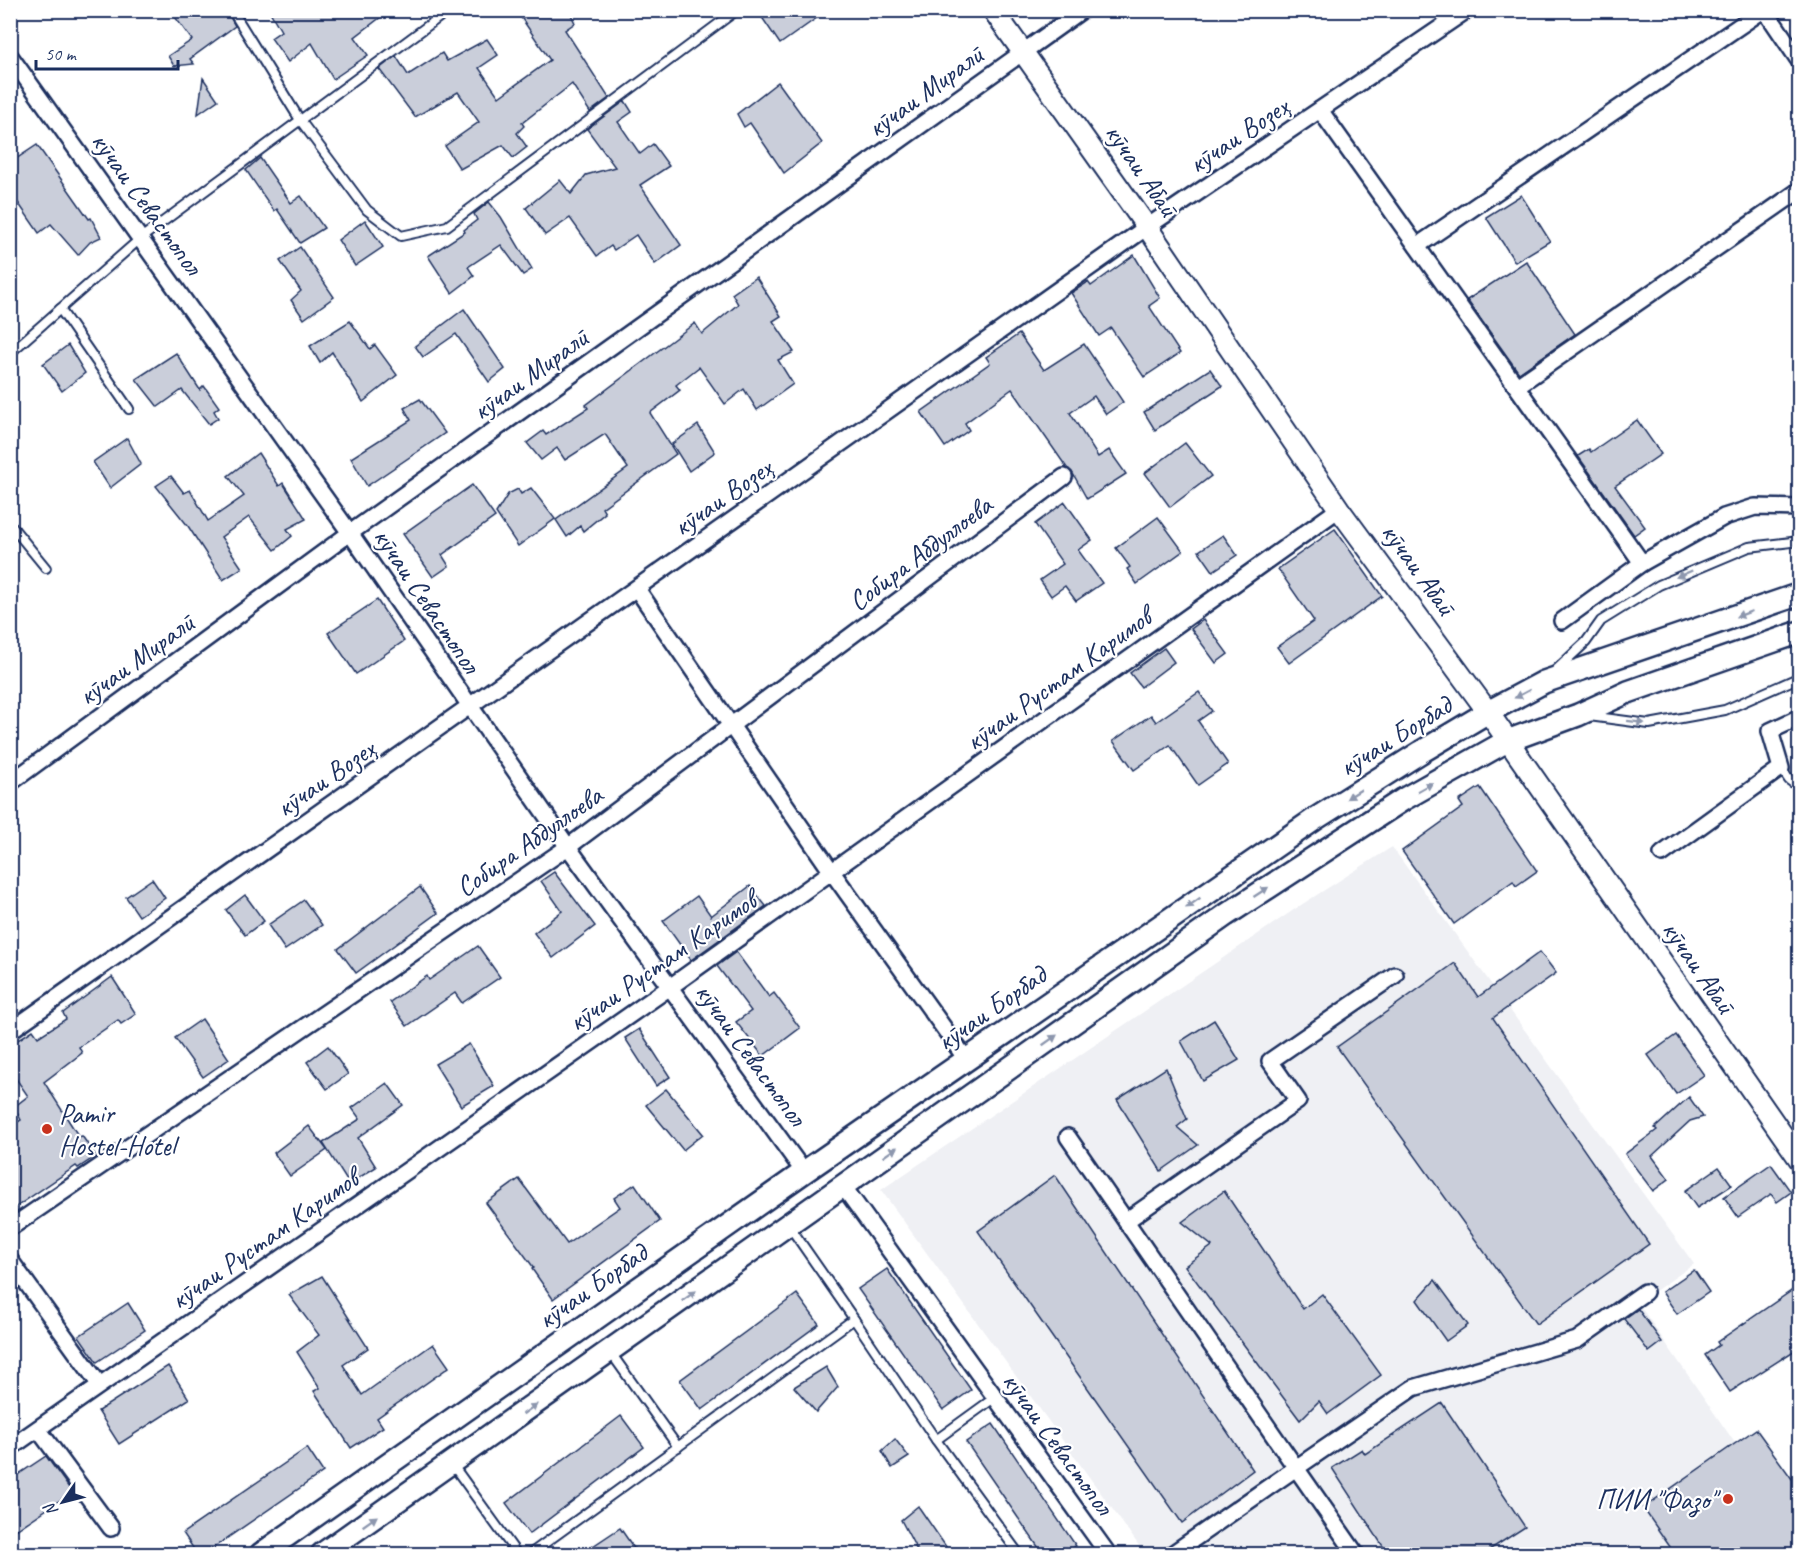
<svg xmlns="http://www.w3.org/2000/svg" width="1810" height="1565" font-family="Caveat,sans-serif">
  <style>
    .built { fill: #eff0f4 }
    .building { fill: #caceda; stroke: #1b2f5e; stroke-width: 1.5 }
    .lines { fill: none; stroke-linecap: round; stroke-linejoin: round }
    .service-casing { stroke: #1b2f5e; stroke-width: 12 }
    .minor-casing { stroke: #1b2f5e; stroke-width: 20 }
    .tertiary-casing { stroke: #1b2f5e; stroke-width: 24 }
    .secondary-casing { stroke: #1b2f5e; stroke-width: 26 }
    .service { stroke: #fff; stroke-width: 8 }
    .minor { stroke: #fff; stroke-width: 15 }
    .tertiary { stroke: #fff; stroke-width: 20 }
    .secondary { stroke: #fff; stroke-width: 21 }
    .oneway { fill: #8d97ae }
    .poi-dot { fill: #c8321e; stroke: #fff; stroke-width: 2 }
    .labels { text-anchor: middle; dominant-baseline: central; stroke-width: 4.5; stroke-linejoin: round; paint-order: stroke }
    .street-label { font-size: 28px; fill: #1b2f5e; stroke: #fff }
    .poi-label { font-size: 28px; fill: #1b2f5e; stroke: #fff; text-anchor: start }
  </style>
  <rect width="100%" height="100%" fill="#fff"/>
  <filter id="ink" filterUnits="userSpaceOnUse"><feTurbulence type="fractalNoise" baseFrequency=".0167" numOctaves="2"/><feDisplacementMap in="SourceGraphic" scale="12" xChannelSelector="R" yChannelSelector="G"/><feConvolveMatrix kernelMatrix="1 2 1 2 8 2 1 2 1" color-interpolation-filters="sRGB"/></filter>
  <g filter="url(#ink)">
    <polygon class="built" points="1392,847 1694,1264 1638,1303 1735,1443 1643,1508 1675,1554 1145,1554 881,1190 1301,905"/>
    <g class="building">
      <polygon points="170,10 226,10 235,26 190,59 194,64 174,66 168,56 192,40"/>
      <polygon points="269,10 390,10 355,37 368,55 333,79 312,43 288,62 271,38 281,31"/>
      <polygon points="516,10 569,10 575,23 565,30 609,98 590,112 572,84 522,123 524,126 517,133 527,147 513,158 503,145 460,169 445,146 479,122 458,92 415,117 379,69 396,56 408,75 442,53 447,61 487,39 498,55 479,68 499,97 550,60"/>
      <polygon points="757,10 828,10 780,44"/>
      <polygon points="203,78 218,100 198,114"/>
      <polygon points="778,82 822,143 784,173 750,123 744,127 737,114"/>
      <polygon points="625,101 632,112 618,122 640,154 653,144 669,166 640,185 681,245 655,264 636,235 614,250 611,246 597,256 570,218 545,235 526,208 560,180 571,194 586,175 615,167 587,129"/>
      <polygon points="37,145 89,219 91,218 101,237 90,242 78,255 51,224 39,233 10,191 10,163"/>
      <polygon points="260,158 291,203 301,196 324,228 300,243 277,209 274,211 246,170"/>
      <polygon points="1521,195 1550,241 1515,262 1486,217"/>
      <polygon points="489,202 501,217 532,269 523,275 501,245 468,267 474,276 452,293 428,256 465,232 464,230 477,220 474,214"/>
      <polygon points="365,220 383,247 355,266 338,240"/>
      <polygon points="300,247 334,297 304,319 291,300 301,291 280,261"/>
      <polygon points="1134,255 1160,298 1149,306 1180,353 1144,377 1111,328 1099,336 1071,293 1088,282 1091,286"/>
      <polygon points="1526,261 1575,334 1519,373 1467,300"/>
      <polygon points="756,277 781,316 773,321 794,352 778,360 793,384 757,410 744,389 725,404 699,367 676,385 680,390 650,413 676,454 602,508 605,513 583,531 580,526 567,537 556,520 628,468 605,434 565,460 557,448 541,460 527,443 543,431 546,435 588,408 586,405 695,323 702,334 738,304 732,294"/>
      <polygon points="464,309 505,369 489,382 456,334 423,357 415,346"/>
      <polygon points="350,321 370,349 375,345 397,375 363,402 332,352 320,363 310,346"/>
      <polygon points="1019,334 1044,370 1084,344 1123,402 1106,414 1094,396 1070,413 1098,457 1109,450 1126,474 1087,499 1072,472 1067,468 1012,389 965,423 969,430 945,447 921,412 990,363 986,357"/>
      <polygon points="68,345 85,373 62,391 43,364"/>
      <polygon points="176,353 200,390 204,386 219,407 214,411 218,418 209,424 182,390 158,407 136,379"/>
      <polygon points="1210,369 1222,386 1155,430 1144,412"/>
      <polygon points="420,399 445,433 367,486 351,458 411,420 404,408"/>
      <polygon points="1637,420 1661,454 1615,486 1645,527 1634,535 1578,456 1589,449 1591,452"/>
      <polygon points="698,425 715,452 689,471 672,444"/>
      <polygon points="127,438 141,464 110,488 93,462"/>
      <polygon points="1185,443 1211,476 1170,507 1145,473"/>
      <polygon points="258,453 279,486 283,483 306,519 287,529 292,536 275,550 249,517 221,537 242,568 223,580 188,526 156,486 171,476 184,493 190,490 208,521 244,496 228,476"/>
      <polygon points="472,485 495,517 442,555 449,566 433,577 403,534"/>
      <polygon points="531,488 555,519 518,546 496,513 508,494 518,489 521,494"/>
      <polygon points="1065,502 1092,540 1078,550 1102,583 1076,601 1065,586 1051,596 1040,580 1063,564 1035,524"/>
      <polygon points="1158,517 1183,551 1137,584 1127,569 1130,567 1116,548"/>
      <polygon points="1335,529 1382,596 1289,663 1277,647 1314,621 1278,569"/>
      <polygon points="1223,535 1237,555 1213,571 1199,551"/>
      <polygon points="377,600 404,641 356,674 328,633"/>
      <polygon points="1203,620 1228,654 1216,663 1191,629"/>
      <polygon points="1164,648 1174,662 1141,687 1130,673"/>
      <polygon points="1199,692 1212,711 1198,721 1228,764 1198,785 1170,745 1134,770 1113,741 1151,715 1156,722"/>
      <polygon points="1480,787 1537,871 1516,886 1513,881 1454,924 1402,851 1463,807 1459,801"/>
      <polygon points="554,872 595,926 553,958 534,933 562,911 541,881"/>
      <polygon points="152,879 165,898 139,916 126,897"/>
      <polygon points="750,886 766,906 691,960 663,921 697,896 711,916"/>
      <polygon points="420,887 438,913 356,973 338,949"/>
      <polygon points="245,895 264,921 245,935 226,910"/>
      <polygon points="304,900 322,925 285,950 268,925"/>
      <polygon points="478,946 500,977 462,1003 455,993 407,1026 390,1002 427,976 429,980"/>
      <polygon points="736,952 769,997 774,993 800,1028 763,1056 736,1022 751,1011 717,966"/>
      <polygon points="1540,952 1556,973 1493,1018 1649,1244 1536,1324 1337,1047 1455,963 1478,997"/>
      <polygon points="112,977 136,1014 121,1024 118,1020 79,1047 82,1053 44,1082 79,1137 82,1136 96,1156 78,1168 76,1166 10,1211 10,1127 21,1120 14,1107 28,1096 10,1070 10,1045 33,1030 38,1037 66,1019 63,1013"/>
      <polygon points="202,1019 229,1059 203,1077 175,1038"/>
      <polygon points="1214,1020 1239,1060 1203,1081 1181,1041"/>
      <polygon points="639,1029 670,1077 656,1086 625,1038"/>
      <polygon points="1676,1035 1704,1075 1676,1094 1648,1055"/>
      <polygon points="469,1044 494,1086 461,1106 435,1064"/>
      <polygon points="328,1046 348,1074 327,1089 307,1062"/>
      <polygon points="1166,1068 1187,1119 1177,1127 1198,1145 1161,1171 1117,1100"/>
      <polygon points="387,1083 403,1105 358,1138 376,1167 349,1184 323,1143 360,1119 352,1108"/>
      <polygon points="666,1089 703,1134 683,1150 646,1105"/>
      <polygon points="1689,1097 1703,1117 1690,1121 1652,1156 1669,1179 1653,1191 1625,1154 1657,1130 1655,1128"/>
      <polygon points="309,1126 327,1150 290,1176 274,1153"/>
      <polygon points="1771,1164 1791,1192 1777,1202 1771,1194 1738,1217 1724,1197"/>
      <polygon points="1719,1167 1732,1185 1697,1208 1685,1191"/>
      <polygon points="1055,1175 1253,1470 1182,1523 978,1231"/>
      <polygon points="519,1179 567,1244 620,1207 614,1198 635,1184 660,1221 553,1299 532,1269 534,1268 486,1203"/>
      <polygon points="1224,1191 1303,1309 1322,1294 1381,1375 1328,1414 1319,1401 1300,1420 1185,1266 1212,1246 1182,1222"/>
      <polygon points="887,1269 971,1390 943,1410 858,1289"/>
      <polygon points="1694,1270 1709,1292 1677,1314 1662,1292"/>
      <polygon points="322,1276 368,1348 343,1365 362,1395 433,1344 449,1367 377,1418 383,1427 351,1448 314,1391 320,1388 297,1352 319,1335 289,1295"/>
      <polygon points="1435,1280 1468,1325 1446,1341 1417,1300"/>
      <polygon points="1800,1285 1800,1347 1730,1392 1705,1355 1719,1345 1717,1342"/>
      <polygon points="797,1294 819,1324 702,1410 680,1380"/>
      <polygon points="128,1303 145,1330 97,1362 79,1336"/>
      <polygon points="1638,1309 1662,1342 1649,1352 1624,1319"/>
      <polygon points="168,1366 189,1399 119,1444 98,1411"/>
      <polygon points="826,1367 838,1387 816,1412 794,1387"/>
      <polygon points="1442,1403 1525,1527 1483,1554 1388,1554 1332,1468 1362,1449 1365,1454"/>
      <polygon points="621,1416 644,1447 529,1534 506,1503"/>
      <polygon points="993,1424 1076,1546 1063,1554 1043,1554 966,1442"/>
      <polygon points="1756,1429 1800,1490 1800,1554 1675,1554 1643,1508"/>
      <polygon points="895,1439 909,1457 892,1468 882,1451"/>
      <polygon points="307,1448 323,1472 204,1554 197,1554 183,1533"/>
      <polygon points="46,1456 72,1492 16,1530 10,1522 10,1480"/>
      <polygon points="918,1506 951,1554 919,1554 901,1520"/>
      <polygon points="620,1528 638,1554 581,1554"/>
    </g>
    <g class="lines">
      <g class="service-casing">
        <g id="service">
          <polyline points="232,10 300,120 367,210 401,236 447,226 737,10"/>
          <polyline points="60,309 129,409"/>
          <polyline points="10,353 141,238 449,10"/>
          <polyline points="10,524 46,568"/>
          <polyline points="1556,670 1586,642 1601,621 1659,585 1749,547 1800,541"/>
          <polyline points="1589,716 1649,724 1725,710 1800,677"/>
          <polyline points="1781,768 1789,780 1800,788"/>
          <polyline points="790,1227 854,1319"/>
          <polyline points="611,1353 678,1447"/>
          <polyline points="936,1440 994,1398"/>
          <polyline points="452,1464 517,1554"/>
          <polyline points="530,1554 854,1319 936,1440 1019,1554"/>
        </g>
      </g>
      <g class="minor-casing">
        <g id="minor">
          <polyline points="1765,10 1800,62"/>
          <polyline points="10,56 350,533 568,847 804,1172"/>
          <polyline points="1320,110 1642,563"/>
          <polyline points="1417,246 1763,10"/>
          <polyline points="1517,386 1800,190"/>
          <polyline points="637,589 832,872 966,1059"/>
          <polyline points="1562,621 1642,563 1724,517 1755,507 1800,508"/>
          <polyline points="10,783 350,533 1082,10"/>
          <polyline points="1662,854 1781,768 1770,731 1800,717"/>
          <polyline points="10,1031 1147,227 1467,10"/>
          <polyline points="1068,1137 1296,1468 1172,1554"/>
          <polyline points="843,1186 1108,1554"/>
          <polyline points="1126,1221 1298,1101 1270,1061 1395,975"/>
          <polyline points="10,1228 568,847 1064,477"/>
          <polyline points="10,1260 99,1384"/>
          <polyline points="38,1429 111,1528"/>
          <polyline points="10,1448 670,987 1339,509"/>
          <polyline points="1356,1554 1296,1468 1413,1388 1577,1340 1645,1292"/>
        </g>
      </g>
      <g class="tertiary-casing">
        <polyline id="tertiary" points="993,10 1147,227 1339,509 1488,712 1800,1160"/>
      </g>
      <g class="secondary-casing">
        <g id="secondary">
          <polyline points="261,1554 804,1172 1315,819 1421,752 1488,712 1544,682 1800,594"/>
          <polyline points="322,1554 1226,915 1404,799 1507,741 1578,715 1628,692 1800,632"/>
        </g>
      </g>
      <use href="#service" class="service"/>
      <use href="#minor" class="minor"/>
      <use href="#tertiary" class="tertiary"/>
      <use href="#secondary" class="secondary"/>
    </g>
    <defs><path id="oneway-solid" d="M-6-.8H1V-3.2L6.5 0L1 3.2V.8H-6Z" transform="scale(1.5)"/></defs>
    <g class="oneway">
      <use href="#oneway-solid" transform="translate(1684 574) rotate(157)"/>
      <use href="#oneway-solid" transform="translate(1744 614) rotate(160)"/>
      <use href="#oneway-solid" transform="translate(1522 694) rotate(152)"/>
      <use href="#oneway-solid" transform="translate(1636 722) rotate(7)"/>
      <use href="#oneway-solid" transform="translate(1425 787) rotate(-29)"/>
      <use href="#oneway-solid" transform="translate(1354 794) rotate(148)"/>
      <use href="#oneway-solid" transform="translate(1261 892) rotate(-33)"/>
      <use href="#oneway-solid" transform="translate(1193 903) rotate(145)"/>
      <use href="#oneway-solid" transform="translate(1050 1040) rotate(-35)"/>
      <use href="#oneway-solid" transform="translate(890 1152) rotate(-35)"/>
      <use href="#oneway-solid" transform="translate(689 1296) rotate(-36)"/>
      <use href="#oneway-solid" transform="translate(530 1409) rotate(-35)"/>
      <use href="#oneway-solid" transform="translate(370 1521) rotate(-35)"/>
    </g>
  </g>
  <g class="poi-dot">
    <circle cx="47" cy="1129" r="6"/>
    <circle cx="1728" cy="1499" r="6"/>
  </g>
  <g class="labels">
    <g class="street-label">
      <text transform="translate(925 91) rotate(-36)">кӯчаи Миралӣ</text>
      <text transform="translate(1238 135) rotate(-34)">кӯчаи Возеҳ</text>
      <text transform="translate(1142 170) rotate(55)">кӯчаи Абаӣ</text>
      <text transform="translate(147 203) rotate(54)">кӯчаи Севастопол</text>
      <text transform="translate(530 374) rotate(-36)">кӯчаи Миралӣ</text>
      <text transform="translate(722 497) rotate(-35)">кӯчаи Возеҳ</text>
      <text transform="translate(920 553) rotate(-37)">Собира Абдуллоева</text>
      <text transform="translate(1419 569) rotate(54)">кӯчаи Абаӣ</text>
      <text transform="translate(427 600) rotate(56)">кӯчаи Севастопол</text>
      <text transform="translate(136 659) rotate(-36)">кӯчаи Миралӣ</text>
      <text transform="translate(1058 679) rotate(-36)">кӯчаи Рустам Каримов</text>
      <text transform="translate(1395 736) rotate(-32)">кӯчаи Борбад</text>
      <text transform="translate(325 778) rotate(-35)">кӯчаи Возеҳ</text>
      <text transform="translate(529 841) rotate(-35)">Собира Абдуллоева</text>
      <text transform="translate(662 961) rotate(-35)">кӯчаи Рустам Каримов</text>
      <text transform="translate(1699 967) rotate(55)">кӯчаи Абаӣ</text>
      <text transform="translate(991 1008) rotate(-35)">кӯчаи Борбад</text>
      <text transform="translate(751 1054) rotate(54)">кӯчаи Севастопол</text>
      <text transform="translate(264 1239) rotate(-35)">кӯчаи Рустам Каримов</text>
      <text transform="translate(592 1286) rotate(-35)">кӯчаи Борбад</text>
      <text transform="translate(1058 1443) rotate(54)">кӯчаи Севастопол</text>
    </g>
    <g class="poi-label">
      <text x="59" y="1113">Pamir<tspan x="59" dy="32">Hostel-Hotel</tspan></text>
      <text x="1716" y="1499" text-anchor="end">ПИИ "Фазо"</text>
    </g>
  </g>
  <rect width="1810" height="1565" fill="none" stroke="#fff" stroke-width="36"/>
  <rect x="18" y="18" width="1774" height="1529" fill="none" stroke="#1b2f5e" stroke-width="2" filter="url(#ink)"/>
  <g transform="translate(63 1502) rotate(235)" stroke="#ffffff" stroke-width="4.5" paint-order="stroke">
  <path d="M0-4.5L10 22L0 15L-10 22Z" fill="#1b2f5e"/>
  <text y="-9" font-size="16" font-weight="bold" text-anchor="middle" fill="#1b2f5e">N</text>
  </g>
  <path d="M36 60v9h142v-9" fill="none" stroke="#1b2f5e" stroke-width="3"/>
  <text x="45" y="60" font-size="18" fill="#1b2f5e" stroke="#ffffff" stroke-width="4.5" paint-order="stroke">50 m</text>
</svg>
